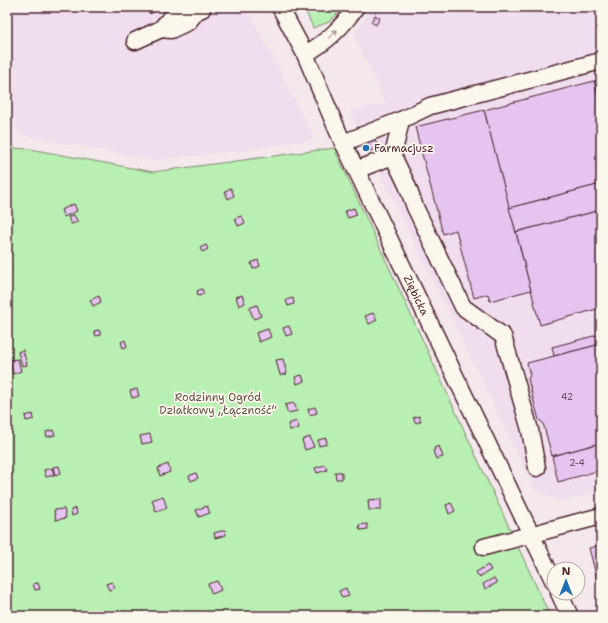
<svg xmlns="http://www.w3.org/2000/svg" width="608" height="623" font-family="'Shantell Sans',sans-serif">
  <style>
    .built { fill: #f0ddee }
    .green { fill: #b8efb2; stroke: #81876e }
    .building { fill: #e5c4f0; stroke: #4a1f2b }
    .lines { fill: none; stroke-linecap: round; stroke-linejoin: round }
    .minor-casing { stroke: #4a1f2b; stroke-width: 19 }
    .minor { stroke: #fbf7ec; stroke-width: 16 }
    .oneway { stroke: #ab9695 }
    .poi-dot { fill: #1f6fb2; stroke: #fbf7ec; stroke-width: 1.5 }
    .labels { text-anchor: middle; dominant-baseline: central; stroke-width: 3.5; stroke-linejoin: round; paint-order: stroke }
    .number-label { font-size: 9px; fill: #71485c }
    .poi-label { font-size: 11px; fill: #4a1f2b; stroke: #fbf7ec; text-anchor: start }
    .street-label { font-size: 11px; fill: #4a1f2b; stroke: #fbf7ec }
    .park-label { font-size: 11px; fill: #66534d; stroke: #fbf7ec }
  </style>
  <rect width="100%" height="100%" fill="#f4e8ed"/>
  <filter id="ink" filterUnits="userSpaceOnUse"><feTurbulence type="fractalNoise" baseFrequency=".025" numOctaves="2"/><feDisplacementMap in="SourceGraphic" scale="8" xChannelSelector="R" yChannelSelector="G"/><feConvolveMatrix kernelMatrix="1 2 1 2 8 2 1 2 1" color-interpolation-filters="sRGB"/></filter>
  <g filter="url(#ink)">
    <g class="built">
      <polygon points="7,7 247,7 314,138 313,140 224,153 152,160 20,135 7,102"/>
      <polygon points="386,7 601,7 601,491 561,502 535,490 349,110 386,104 354,36 371,8 384,11"/>
    </g>
    <g class="green">
      <polygon points="304,7 344,7 329,22 313,28"/>
      <polygon points="7,148 30,149 153,172 334,148 550,616 7,616"/>
    </g>
    <g class="building">
      <polygon points="147,7 163,7 150,14"/>
      <polygon points="375,15 380,18 376,25 371,22"/>
      <polygon points="601,79 601,107 594,81"/>
      <polygon points="594,81 601,107 601,184 509,208 484,110"/>
      <polygon points="484,110 531,290 490,301 488,294 474,298 456,230 443,234 415,127"/>
      <polygon points="374,138 378,147 370,151 366,142"/>
      <polygon points="601,184 601,210 516,232 509,208"/>
      <polygon points="231,188 234,196 228,199 225,191"/>
      <polygon points="74,204 77,211 64,217 61,210"/>
      <polygon points="354,208 357,215 348,218 345,211"/>
      <polygon points="601,210 601,308 540,325 516,232"/>
      <polygon points="74,215 78,222 71,224 68,217"/>
      <polygon points="242,216 245,223 238,226 235,218"/>
      <polygon points="206,245 208,249 202,252 200,248"/>
      <polygon points="258,260 260,266 253,269 251,263"/>
      <polygon points="7,262 10,273 7,274"/>
      <polygon points="202,289 204,294 198,296 197,291"/>
      <polygon points="242,295 245,303 239,306 236,297"/>
      <polygon points="99,296 101,302 93,306 90,300"/>
      <polygon points="293,298 294,304 288,306 286,300"/>
      <polygon points="257,305 261,316 254,319 249,308"/>
      <polygon points="373,313 377,320 369,324 365,316"/>
      <polygon points="289,326 292,334 286,336 283,328"/>
      <polygon points="268,329 271,337 259,342 256,333"/>
      <polygon points="99,330 101,335 96,336 94,331"/>
      <polygon points="601,334 601,344 554,356 552,347"/>
      <polygon points="125,340 127,347 123,348 121,342"/>
      <polygon points="601,344 601,443 552,456 543,423 539,420 537,413 528,379 530,375 527,363"/>
      <polygon points="23,350 27,365 22,366 18,352"/>
      <polygon points="18,359 21,371 13,374 10,360"/>
      <polygon points="283,359 287,374 280,375 276,360"/>
      <polygon points="302,375 304,381 297,384 295,377"/>
      <polygon points="137,389 139,396 132,398 130,391"/>
      <polygon points="294,403 297,411 288,413 285,405"/>
      <polygon points="315,407 317,413 310,415 308,409"/>
      <polygon points="33,414 34,419 26,421 25,416"/>
      <polygon points="419,416 421,421 416,423 413,418"/>
      <polygon points="297,421 299,428 290,430 288,424"/>
      <polygon points="53,430 55,435 47,437 46,432"/>
      <polygon points="150,434 152,442 142,444 140,436"/>
      <polygon points="310,437 314,447 305,450 302,440"/>
      <polygon points="326,438 327,444 319,446 318,440"/>
      <polygon points="601,443 601,470 558,482 552,456"/>
      <polygon points="439,446 443,457 436,459 433,451 435,450 434,448"/>
      <polygon points="168,464 170,472 160,476 158,468"/>
      <polygon points="325,465 327,470 317,473 315,468"/>
      <polygon points="59,466 61,473 55,475 53,467"/>
      <polygon points="52,468 54,475 46,477 44,470"/>
      <polygon points="335,472 342,472 342,479 336,479"/>
      <polygon points="196,473 198,478 191,481 189,476"/>
      <polygon points="163,496 167,508 156,512 152,500"/>
      <polygon points="381,499 381,510 369,510 368,500"/>
      <polygon points="451,503 455,511 449,514 446,505"/>
      <polygon points="207,506 210,513 199,517 196,510"/>
      <polygon points="76,508 77,514 72,516 71,510"/>
      <polygon points="64,509 66,518 56,520 54,510"/>
      <polygon points="367,524 368,529 360,530 359,525"/>
      <polygon points="225,530 226,535 215,538 214,533"/>
      <polygon points="601,545 601,586 599,587 589,548"/>
      <polygon points="488,565 491,570 479,577 476,572"/>
      <polygon points="494,578 497,583 485,589 483,584"/>
      <polygon points="217,581 221,590 212,594 208,584"/>
      <polygon points="112,582 115,588 109,590 106,584"/>
      <polygon points="38,583 40,589 35,590 33,584"/>
      <polygon points="346,588 349,596 342,598 339,591"/>
      <polygon points="351,610 353,616 347,616 345,612"/>
      <polygon points="143,612 145,616 134,616"/>
    </g>
    <g class="lines">
      <g class="minor-casing">
        <g id="minor">
          <path id="s1" d="M280 7 305 54 339 134 554 582"/>
          <path d="M161 29C167 21 173 14 183 12 190 11 195 12 202 9"/>
          <polyline points="135,41 161,29 171,30 188,22 196,12"/>
          <path d="M305 54C326 43 343 26 356 7"/>
          <polyline points="401,120 393,156 407,185 415,207 463,307 503,336 530,430 537,468"/>
          <polyline points="343,143 401,120 430,106 601,61"/>
          <polyline points="356,170 393,156"/>
          <polyline points="484,547 601,516"/>
          <polyline points="559,593 570,616"/>
        </g>
      </g>
      <use href="#minor" class="minor"/>
    </g>
    <defs><path id="oneway-shaft" d="M-6 0H5M1.5-3L5.5 0L1.5 3" fill="none" stroke-width="1.6" stroke-linecap="round" stroke-linejoin="round"/></defs>
    <use class="oneway" href="#oneway-shaft" transform="translate(333 34) rotate(-46)"/>
  </g>
  <circle class="poi-dot" cx="366" cy="148" r="4"/>
  <g class="labels">
    <g class="number-label">
      <text x="567" y="397">42</text>
      <text x="577" y="463">2-4</text>
    </g>
    <g class="poi-label">
      <text x="374" y="148">Farmacjusz</text>
    </g>
    <g class="street-label">
      <text stroke="none"><textPath href="#s1" startOffset="319">Ziębicka</textPath></text>
    </g>
    <g class="park-label">
      <text x="218" y="397">Rodzinny Ogród<tspan x="218" dy="13">Działkowy „Łączność”</tspan></text>
    </g>
  </g>
  <rect width="608" height="623" fill="none" stroke="#fbf7ec" stroke-width="24"/>
  <rect x="12" y="12" width="584" height="599" fill="none" stroke="#4a1f2b" stroke-width="1.5" filter="url(#ink)"/>
  <g transform="translate(566 581)"><circle r="19" fill="#fbf7ec" stroke="#b4a19f"/>
  <path d="M0-3L7 15L0 10L-7 15Z" fill="#1f6fb2"/>
  <text y="-6" font-size="11" font-weight="bold" text-anchor="middle" fill="#4a1f2b">N</text>
  </g>
</svg>
